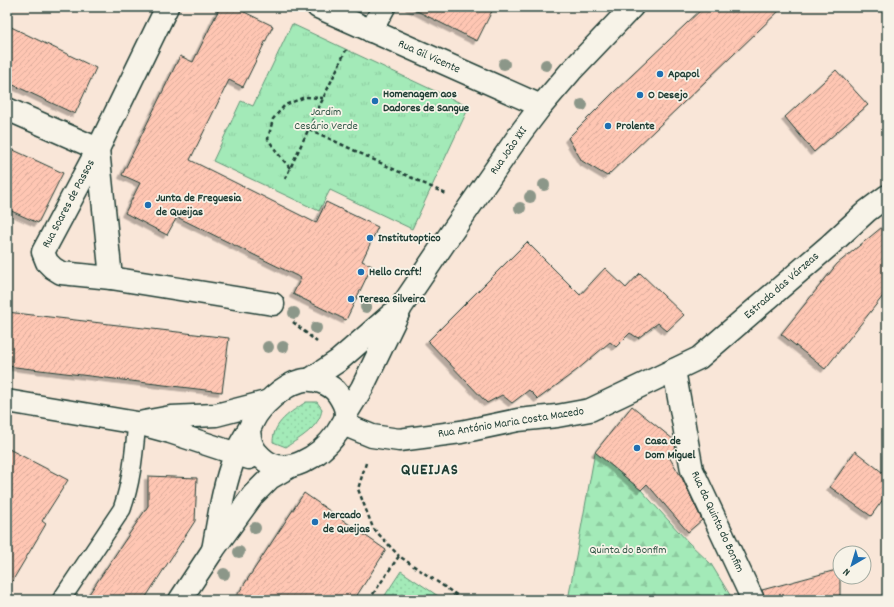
<svg xmlns="http://www.w3.org/2000/svg" width="894" height="607" font-family="Dekko,sans-serif">
  <style>
    .grass { fill: url(#grass-dots); stroke: #619476 }
    .forest { fill: url(#forest-firs); stroke: #619476 }
    .park { fill: url(#park-tufts); stroke: #619476 }
    .building { fill: url(#building-hatch); stroke: #1f3d34; filter: url(#shadow) }
    .lines { fill: none; stroke-linecap: round; stroke-linejoin: round }
    .lane-casing { stroke: #1f3d34; stroke-width: 20 }
    .street-casing { stroke: #1f3d34; stroke-width: 25 }
    .path { stroke: #1f3d34; stroke-width: 2.5; stroke-dasharray: 4 3; stroke-linecap: butt }
    .lane { stroke: #f7f3e8; stroke-width: 17 }
    .street { stroke: #f7f3e8; stroke-width: 22 }
    .tree { fill: #8c9789 }
    .poi-dot { fill: #1f6fb2; stroke: #f7f3e8; stroke-width: 1.5 }
    .labels { text-anchor: middle; dominant-baseline: central; stroke-width: 3.5; stroke-linejoin: round; paint-order: stroke }
    .street-label { font-size: 12px; fill: #1f3d34; stroke: #f7f3e8 }
    .poi-label { font-size: 12px; font-weight: bold; fill: #1f3d34; stroke: #f7f3e8; text-anchor: start }
    .park-label { font-size: 12px; fill: #335748; stroke: #f7f3e8 }
    .district-label { font-size: 16px; font-weight: bold; letter-spacing: 1px; fill: #1f3d34; stroke: #f7f3e8 }
  </style>
  <defs>
    <pattern id="grass-dots" width="8" height="8" patternUnits="userSpaceOnUse"><rect width="8" height="8" fill="#a3eab8"/><path d="M2 2h.1M6 6h.1" fill="none" stroke="#8cca9f" stroke-width="1.8" stroke-linecap="round"/></pattern>
    <pattern id="forest-firs" width="22" height="20" patternUnits="userSpaceOnUse"><rect width="22" height="20" fill="#a3eab8"/><path d="M5 1l3.5 6h-7zM16 11l3.5 6h-7z" fill="#8cca9f"/></pattern>
    <pattern id="park-tufts" width="24" height="20" patternUnits="userSpaceOnUse"><rect width="24" height="20" fill="#a3eab8"/><path d="M3 7l-1-3M5 7V3M7 7l1-3M15 17l-1-3M17 17v-4M19 17l1-3" fill="none" stroke="#8cca9f"/></pattern>
    <pattern id="building-hatch" width="6" height="6" patternUnits="userSpaceOnUse"><rect width="6" height="6" fill="#ffc6b3"/><path d="M-1 1l2-2M0 6l6-6M5 7l2-2" fill="none" stroke="#daab9b"/></pattern>
    <filter id="shadow"><feDropShadow dx="-3.5" dy="3.5" stdDeviation="0" flood-color="#0004"/></filter>
  </defs>
  <rect width="100%" height="100%" fill="#f9e6d8"/>
  <filter id="ink" filterUnits="userSpaceOnUse"><feTurbulence type="fractalNoise" baseFrequency=".025" numOctaves="2"/><feDisplacementMap in="SourceGraphic" scale="8" xChannelSelector="R" yChannelSelector="G"/><feConvolveMatrix kernelMatrix="1 2 1 2 8 2 1 2 1" color-interpolation-filters="sRGB"/></filter>
  <g filter="url(#ink)">
    <g class="grass">
      <path d="M306 402H317L322 409C320 427 300 438 286 447L273 442C273 422 291 412 306 402Z"/>
      <polygon points="401,571 444,600 382,600"/>
    </g>
    <polygon class="forest" points="595,452 641,490 688,542 711,564 733,600 568,600"/>
    <polygon class="park" points="292,24 469,107 412,229 330,190 319,211 213,161 241,101 253,106"/>
    <g class="building">
      <polygon points="220,7 234,7 273,26 243,87 229,80 190,160 316,223 326,202 378,227 362,261 372,266 346,320 293,294 301,278 177,217 167,235 125,213 140,183 122,175 180,56 193,62"/>
      <polygon points="409,7 494,7 477,41"/>
      <polygon points="704,7 783,7 607,176 582,161 568,138 614,92"/>
      <polygon points="7,25 96,68 75,114 7,82"/>
      <polygon points="836,70 868,105 814,152 785,117"/>
      <polygon points="7,147 63,173 38,223 7,209"/>
      <polygon points="887,223 887,291 825,369 781,334 837,264"/>
      <polygon points="527,242 580,295 605,268 626,288 640,273 684,315 667,331 658,323 638,338 630,333 616,347 610,342 577,370 538,399 529,390 512,403 502,395 487,403 428,341"/>
      <polygon points="7,312 229,338 222,392 7,366"/>
      <polygon points="632,406 674,440 676,449 669,457 682,478 702,520 688,532 647,484 641,490 595,452"/>
      <polygon points="7,448 68,480 42,521 46,524 7,590"/>
      <polygon points="855,451 887,476 887,494 871,516 830,487"/>
      <polygon points="148,476 197,478 195,521 144,600 85,600 148,506"/>
      <polygon points="304,493 386,550 354,600 234,600"/>
      <polygon points="840,569 840,600 765,600 762,590"/>
    </g>
    <g class="lines">
      <g class="lane-casing">
        <path id="lane" d="M61 600 122 509C132 481 134 452 137 423"/>
      </g>
      <g class="street-casing">
        <g id="street">
          <polyline points="167,7 98,149 43,252 47,262 53,268 61,273 111,278 273,304"/>
          <polyline points="318,7 541,106"/>
          <polyline points="371,31 384,7"/>
          <polyline points="7,109 98,149"/>
          <polyline points="98,149 111,278"/>
          <polyline points="674,370 692,470 753,600"/>
          <polyline points="311,379 338,361 392,314"/>
          <polyline points="7,401 137,423 170,432 249,458"/>
          <polyline points="346,414 362,388 401,307 445,242 522,131 541,106 571,71 632,7"/>
          <polyline points="144,422 171,417 216,415 266,402"/>
          <polyline points="343,424 372,436 399,440 461,432 518,420 557,416 590,410 699,358 830,245 867,211 887,196"/>
          <path d="M213 550C219 518 223 486 235 456 239 444 248 433 253 421 260 406 284 385 300 381 313 377 331 384 338 394 342 400 346 407 346 414 346 421 340 427 337 433 321 455 285 481 261 457 252 449 250 442 249 430"/>
          <polyline points="180,600 213,550 253,495 270,478 289,467"/>
        </g>
      </g>
      <g class="path">
        <polyline points="309,129 446,194"/>
        <polyline points="290,168 279,155 268,139 273,119 285,105 305,97 323,98"/>
        <polyline points="285,179 346,50"/>
        <polyline points="293,322 317,342"/>
        <polyline points="366,463 358,489 373,528 399,556"/>
        <polyline points="369,600 399,556 464,600"/>
        <polyline points="448,600 455,593"/>
      </g>
      <use href="#lane" class="lane"/>
      <use href="#street" class="street"/>
    </g>
    <g class="tree">
      <circle cx="504" cy="64" r="6"/>
      <circle cx="546" cy="65" r="6"/>
      <circle cx="582" cy="105" r="6"/>
      <circle cx="544" cy="185" r="6"/>
      <circle cx="530" cy="197" r="6"/>
      <circle cx="520" cy="208" r="6"/>
      <circle cx="366" cy="307" r="6"/>
      <circle cx="294" cy="313" r="6"/>
      <circle cx="316" cy="328" r="6"/>
      <circle cx="268" cy="347" r="6"/>
      <circle cx="283" cy="347" r="6"/>
      <circle cx="255" cy="528" r="6"/>
      <circle cx="239" cy="552" r="6"/>
      <circle cx="224" cy="574" r="6"/>
    </g>
  </g>
  <g class="poi-dot">
    <circle cx="660" cy="74" r="4"/>
    <circle cx="640" cy="95" r="4"/>
    <circle cx="375" cy="101" r="4"/>
    <circle cx="608" cy="126" r="4"/>
    <circle cx="148" cy="205" r="4"/>
    <circle cx="370" cy="238" r="4"/>
    <circle cx="361" cy="272" r="4"/>
    <circle cx="351" cy="299" r="4"/>
    <circle cx="637" cy="448" r="4"/>
    <circle cx="315" cy="522" r="4"/>
  </g>
  <g class="labels">
    <g class="street-label">
      <text transform="translate(429 57) rotate(24)">Rua Gil Vicente</text>
      <text transform="translate(509 151) rotate(-55)">Rua João XXI</text>
      <text transform="translate(69 204) rotate(-62)">Rua Soares de Passos</text>
      <text transform="translate(782 286) rotate(-41)">Estrada das Várzeas</text>
      <text transform="translate(511 423) rotate(-9)">Rua António Maria Costa Macedo</text>
      <text transform="translate(717 522) rotate(65)">Rua da Quinta do Bonfim</text>
    </g>
    <g class="poi-label">
      <text x="668" y="74">Apapol</text>
      <text x="383" y="94">Homenagem aos<tspan x="383" dy="14">Dadores de Sangue</tspan></text>
      <text x="648" y="95">O Desejo</text>
      <text x="616" y="126">Prolente</text>
      <text x="156" y="198">Junta de Freguesia<tspan x="156" dy="14">de Queijas</tspan></text>
      <text x="378" y="238">Institutoptico</text>
      <text x="369" y="272">Hello Craft!</text>
      <text x="359" y="299">Teresa Silveira</text>
      <text x="645" y="441">Casa de<tspan x="645" dy="14">Dom Miguel</tspan></text>
      <text x="323" y="515">Mercado<tspan x="323" dy="14">de Queijas</tspan></text>
    </g>
    <g class="park-label">
      <text x="326" y="112">Jardim<tspan x="326" dy="14">Cesário Verde</tspan></text>
      <text x="628" y="550">Quinta do Bonfim</text>
    </g>
    <g class="district-label">
      <text x="430" y="470">QUEIJAS</text>
    </g>
  </g>
  <rect width="894" height="607" fill="none" stroke="#f7f3e8" stroke-width="24"/>
  <rect x="12" y="12" width="870" height="583" fill="none" stroke="#1f3d34" stroke-width="1.5" filter="url(#ink)"/>
  <g transform="translate(852 565) rotate(218)"><circle r="19" fill="#f7f3e8" stroke="#a1aaa0"/>
  <path d="M0-3L7 15L0 10L-7 15Z" fill="#1f6fb2"/>
  <text y="-6" font-size="11" font-weight="bold" text-anchor="middle" fill="#1f3d34">N</text>
  </g>
</svg>
